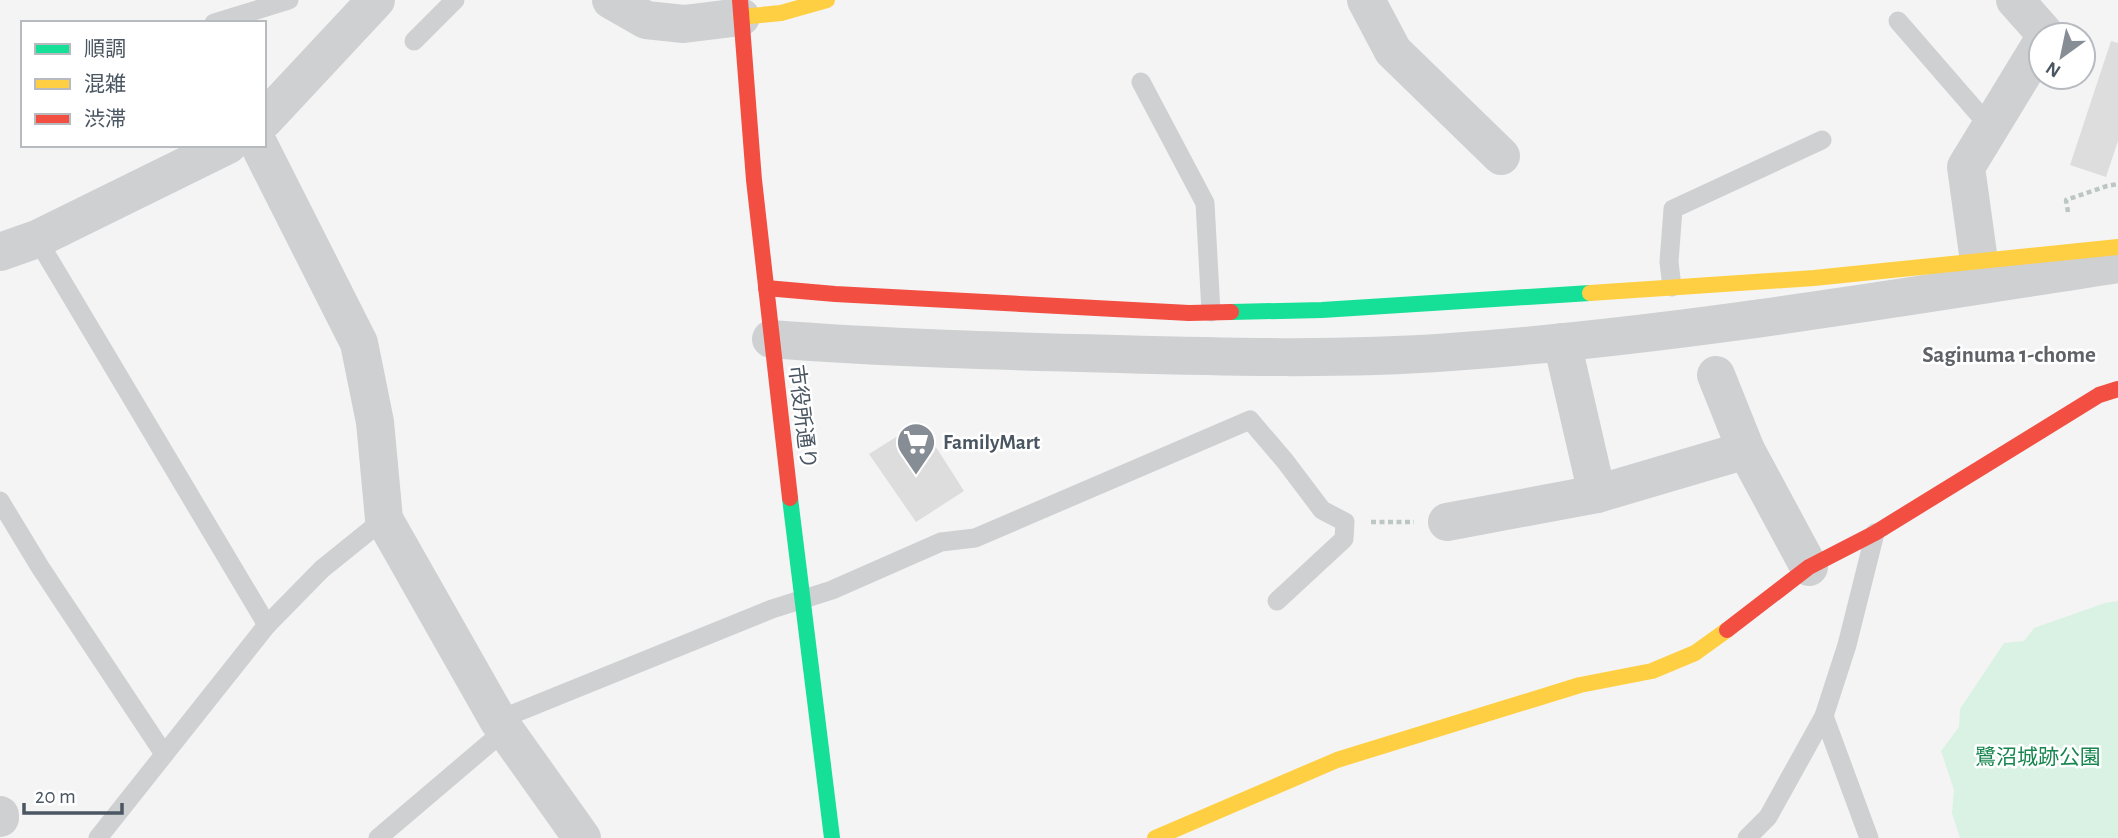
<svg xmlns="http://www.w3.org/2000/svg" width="2118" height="838" font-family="'Alegreya Sans','Noto Sans JP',sans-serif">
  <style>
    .green { fill: #d9f2e3 }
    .building { fill: #ddddde }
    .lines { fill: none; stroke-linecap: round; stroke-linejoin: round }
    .path { stroke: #bcc7c4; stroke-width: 4.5; stroke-dasharray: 5 3.5; stroke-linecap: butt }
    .lane { stroke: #ced0d2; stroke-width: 19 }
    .street { stroke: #ced0d2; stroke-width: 38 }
    .fast { stroke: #16e098; stroke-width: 16 }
    .slow { stroke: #ffcf43; stroke-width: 16 }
    .jam { stroke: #f24e42; stroke-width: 16 }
    .labels { text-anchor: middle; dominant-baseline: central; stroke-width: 5; stroke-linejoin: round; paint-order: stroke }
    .street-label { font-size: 21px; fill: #4a5661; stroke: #fff }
    .poi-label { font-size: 21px; font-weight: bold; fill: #4a5661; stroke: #fff; text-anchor: start }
    .park-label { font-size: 21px; fill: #17864f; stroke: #fff }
    .neighbourhood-label { font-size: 23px; font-weight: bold; fill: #5f6368; stroke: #fff }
  </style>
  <rect width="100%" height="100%" fill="#f4f4f4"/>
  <polygon class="green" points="2118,601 2118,838 1960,838 1952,813 1954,790 1941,751 1959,727 1960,709 2004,643 2024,641 2034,628 2105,603"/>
  <g class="building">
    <polygon points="2111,41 2118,43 2118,141 2106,177 2070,165"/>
    <polygon points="920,422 964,491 916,522 869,454"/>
  </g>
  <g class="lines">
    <g class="path">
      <polyline points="2068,212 2066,200 2107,186 2118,184"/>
      <polyline points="1371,522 1414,522"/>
    </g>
    <g class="lane">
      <polyline points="1898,21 1990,127"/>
      <polyline points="214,23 289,0"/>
      <polyline points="414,41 455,0"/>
      <polyline points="1141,82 1205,203 1211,312"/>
      <polyline points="37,239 267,625"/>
      <polyline points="1672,287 1669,262 1673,209 1822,140"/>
      <polyline points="0,501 40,567 164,754"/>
      <polyline points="1824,716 1869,838"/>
      <polyline points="498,720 772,609 832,590 941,542 975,538 1250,420 1285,461 1322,510 1345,522 1344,539 1277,601"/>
      <polyline points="98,838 267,625 322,569 384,519"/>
      <polyline points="378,838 505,730"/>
      <polyline points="1747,838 1768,817 1824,716 1847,645 1875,533"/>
    </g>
    <g class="street">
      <polyline points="611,0 646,20 684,24 741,17"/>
      <polyline points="1366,0 1393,51 1501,156"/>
      <polyline points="2015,0 2046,35"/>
      <polyline points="264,120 376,0"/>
      <polyline points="259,145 359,343 375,422 384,519 498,720 582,838"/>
      <polyline points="0,252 37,239 228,145"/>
      <polyline points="1979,261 1966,167 2041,44"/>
      <path d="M771 339C887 348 1002 351 1118 354 1227 357 1342 360 1451 352 1674 336 1897 298 2118 264"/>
      <polyline points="1562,342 1597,494"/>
      <polyline points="1716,375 1746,450 1809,567"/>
      <polyline points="1447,522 1597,494 1746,450"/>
      <polyline points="0,815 0,818"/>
    </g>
    <g class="fast">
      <polyline points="1231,312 1322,310 1590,293"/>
      <polyline points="790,498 832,838"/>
    </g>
    <g class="slow">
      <polyline points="741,17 781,13 827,0"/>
      <polyline points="1590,293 1814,278 2118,247"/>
      <polyline points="1155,838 1337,760 1580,685 1652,671 1695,653 1727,630"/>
    </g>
    <g class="jam">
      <polyline points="740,0 754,180 790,498"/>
      <polyline points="766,288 835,294 1189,313 1231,312"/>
      <polyline points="1727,630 1809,567 1875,533 2099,395 2118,389"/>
    </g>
  </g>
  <defs>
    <g id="supermarket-pin" transform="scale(2.0125)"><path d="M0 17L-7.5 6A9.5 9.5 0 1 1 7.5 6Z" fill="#868d94" stroke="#fff"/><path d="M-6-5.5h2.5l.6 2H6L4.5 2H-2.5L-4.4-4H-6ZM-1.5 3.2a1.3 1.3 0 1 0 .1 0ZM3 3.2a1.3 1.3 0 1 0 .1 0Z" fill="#fff"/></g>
  </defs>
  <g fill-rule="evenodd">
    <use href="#supermarket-pin" x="916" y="442"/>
  </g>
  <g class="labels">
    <g class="street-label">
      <text transform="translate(802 417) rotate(83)">市役所通り</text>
    </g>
    <g class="poi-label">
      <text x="943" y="442">FamilyMart</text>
    </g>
    <g class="park-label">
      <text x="2038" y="757">鷺沼城跡公園</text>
    </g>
    <g class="neighbourhood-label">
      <text x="2009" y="355">Saginuma 1-chome</text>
    </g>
  </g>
  <rect x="21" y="21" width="245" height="126" fill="#ffffff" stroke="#b7bbc0" stroke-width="2"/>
  <rect x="35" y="44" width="35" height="10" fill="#16e098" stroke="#b7bbc0" stroke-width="2"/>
  <text x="84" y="56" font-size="21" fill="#4a5661">順調</text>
  <rect x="35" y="79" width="35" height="10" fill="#ffcf43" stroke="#b7bbc0" stroke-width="2"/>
  <text x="84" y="91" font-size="21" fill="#4a5661">混雑</text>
  <rect x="35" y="114" width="35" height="10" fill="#f24e42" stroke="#b7bbc0" stroke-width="2"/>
  <text x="84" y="126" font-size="21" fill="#4a5661">渋滞</text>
  <g transform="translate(2062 56) rotate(213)"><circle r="33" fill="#ffffff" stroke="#b7bbc0" stroke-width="2"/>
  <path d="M0-5L12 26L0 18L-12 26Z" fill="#868d94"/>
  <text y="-10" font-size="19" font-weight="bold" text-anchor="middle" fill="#4a5661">N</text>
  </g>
  <path d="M24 803v10h98v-10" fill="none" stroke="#4a5661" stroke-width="3.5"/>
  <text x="35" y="803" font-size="21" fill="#4a5661" stroke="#ffffff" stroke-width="5" paint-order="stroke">20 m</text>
</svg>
